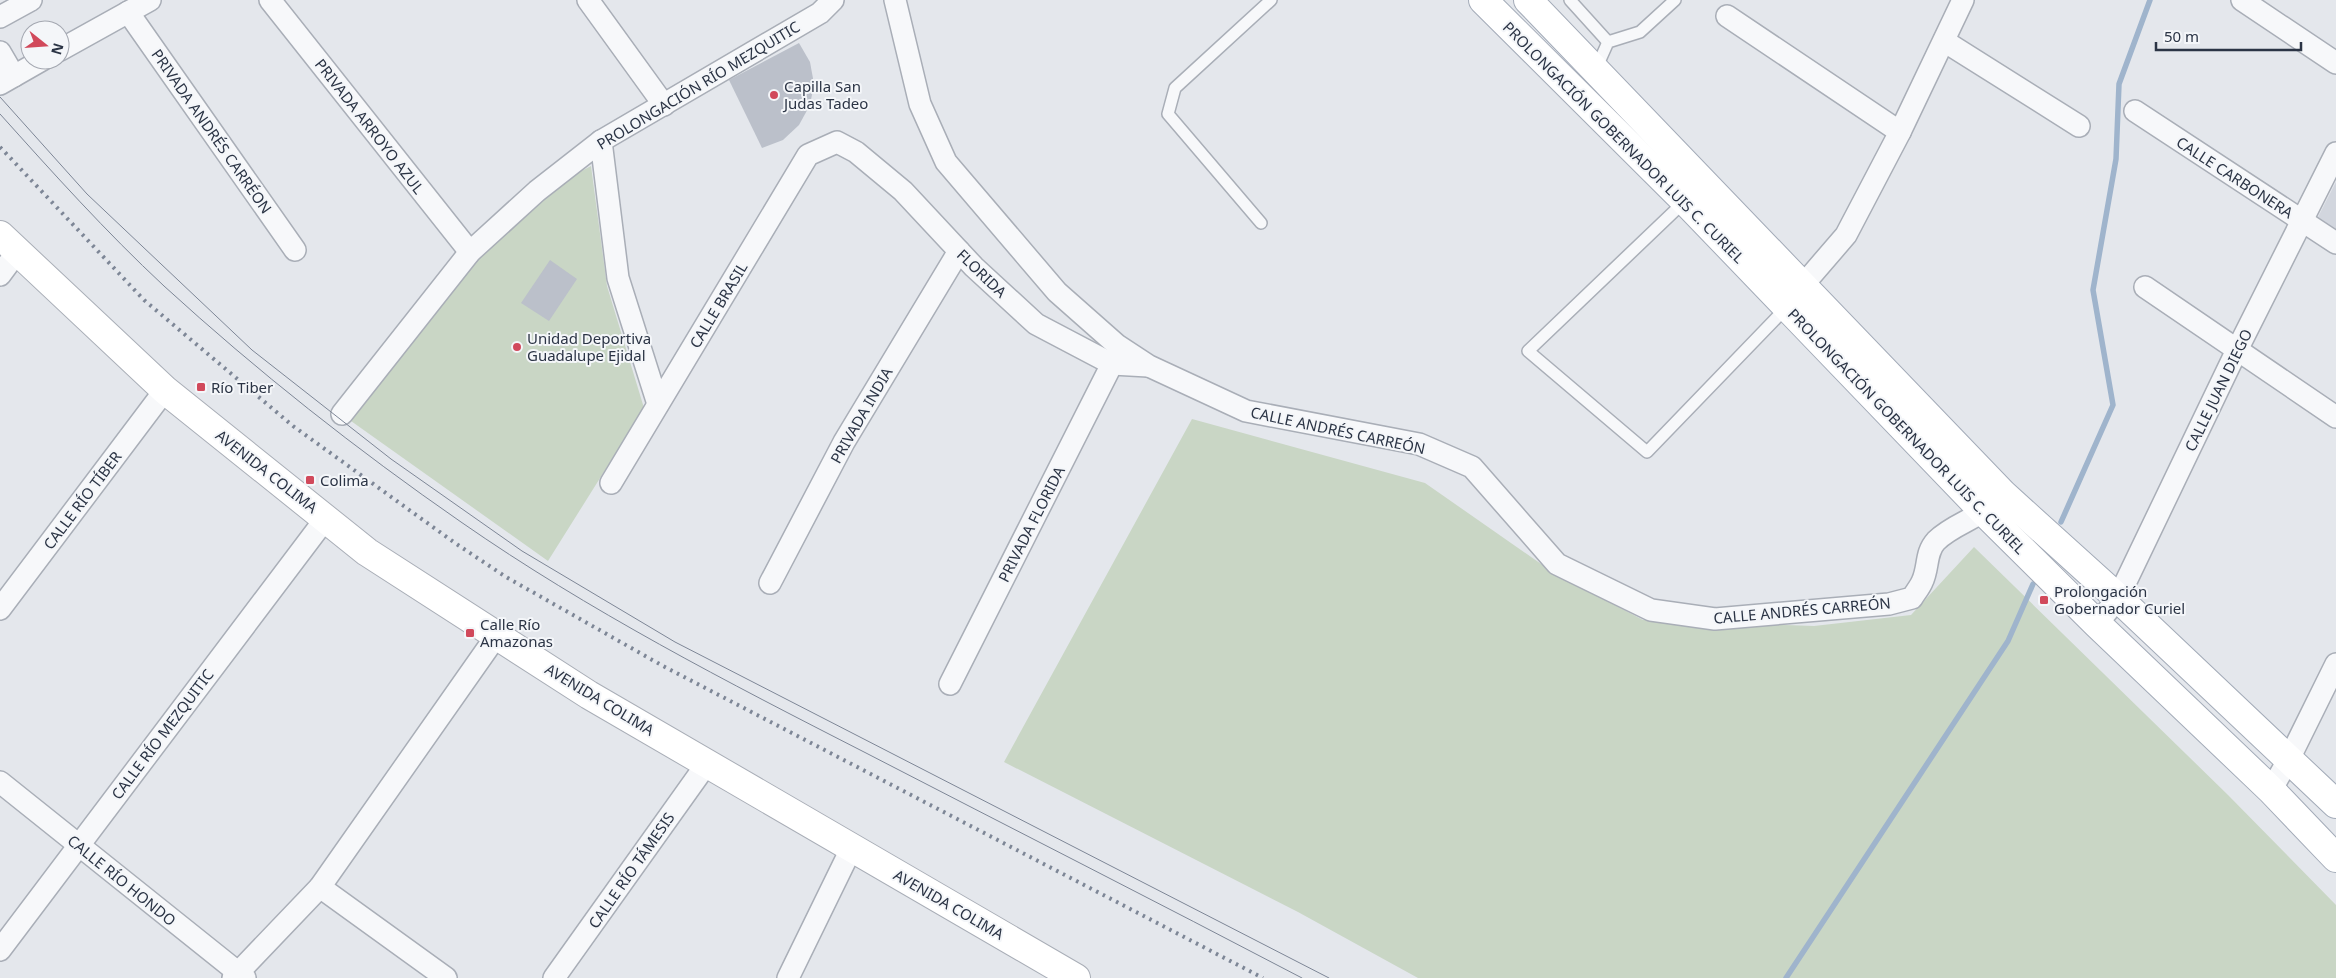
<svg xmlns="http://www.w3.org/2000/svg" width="2336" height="978" font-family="'Noto Sans',sans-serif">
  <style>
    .built { fill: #d2d6de }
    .green { fill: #c9d6c5 }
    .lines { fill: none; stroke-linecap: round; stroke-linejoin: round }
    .stream { stroke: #9fb4cc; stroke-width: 5.5 }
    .building { fill: #bbc0ca }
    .lane-casing { stroke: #a9aeb7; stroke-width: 14 }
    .street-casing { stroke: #a9aeb7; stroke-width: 24 }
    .secondary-casing { stroke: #a9aeb7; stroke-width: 30 }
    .primary-casing { stroke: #a3abb8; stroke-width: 30 }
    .lane { stroke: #f7f8fa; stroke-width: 11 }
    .street { stroke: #f7f8fa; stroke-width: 21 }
    .secondary { stroke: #fff; stroke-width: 28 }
    .primary { stroke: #fff; stroke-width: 28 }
    .tram { stroke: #7d8696; stroke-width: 1 }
    .rail { stroke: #7d8696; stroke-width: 4; stroke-dasharray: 2.5 5; stroke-linecap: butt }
    .poi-dot { fill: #d1495b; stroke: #f4f6f9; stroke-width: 2 }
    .labels { text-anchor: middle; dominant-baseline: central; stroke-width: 4; stroke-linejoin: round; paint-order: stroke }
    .street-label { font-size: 15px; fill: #2b3445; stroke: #f4f6f9 }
    .poi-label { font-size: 15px; fill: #2b3445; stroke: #f4f6f9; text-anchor: start }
  </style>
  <rect width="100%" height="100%" fill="#e4e7ec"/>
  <polygon class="built" points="2336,182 2336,232 2317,219"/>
  <g class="green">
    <polygon points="591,166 607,286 644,408 548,561 351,421 473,262 547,189"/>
    <polygon points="1192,419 1425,483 1554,573 1643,620 1814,626 1911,615 1974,547 2228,795 2336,905 2336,978 1418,978 1298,912 1004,762"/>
  </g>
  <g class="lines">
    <g class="stream">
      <polyline points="2061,522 2113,405 2093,290 2116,159 2119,84 2150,0"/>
      <polyline points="1786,978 2008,641 2033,584"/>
    </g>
  </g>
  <g class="building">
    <polygon points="799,43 810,62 814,84 810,105 799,125 783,140 762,148 729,80"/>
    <polygon points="550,260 577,279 549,321 521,303"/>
  </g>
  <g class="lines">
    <g class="lane-casing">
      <g id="lane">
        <polyline points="1570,0 1608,42"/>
        <polyline points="1596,69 1608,42 1640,32 1675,0"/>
        <polyline points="1685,201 1528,351 1647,452 1787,307"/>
        <polyline points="1261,223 1168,114 1175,88 1271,0"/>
      </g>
    </g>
    <g class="street-casing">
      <g id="street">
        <polyline points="270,0 470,252"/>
        <polyline points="588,0 664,105"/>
        <path d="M895 0 920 104 946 162 1057 292 1117 345 1149 366 1246 411 1419 444 1472 467 1557 564 1651 610 1715 619 1889 604 1912 598C1915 593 1920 587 1922 582 1929 568 1925 553 1936 541 1953 524 1978 519 1995 502"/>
        <polyline points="2242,0 2336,63"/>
        <polyline points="128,12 295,250"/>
        <polyline points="1727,16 1900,132"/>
        <polyline points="0,17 31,0"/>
        <polyline points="1944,41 2079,126"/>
        <polyline points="60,50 150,0"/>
        <polyline points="0,52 14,76"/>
        <polyline points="0,84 42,60"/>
        <polyline points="2135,111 2336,243"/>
        <polyline points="601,141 618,278 658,404"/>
        <polyline points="0,275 17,252"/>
        <polyline points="1803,285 1846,235 1900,132 1963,0"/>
        <polyline points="2145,287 2336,417"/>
        <polyline points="342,414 470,252 537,191 601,141 820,13 833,0"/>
        <polyline points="611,483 808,155 837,142 856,152 903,191 974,267 1036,324 1112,364 1148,366"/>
        <polyline points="770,583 844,442 959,251"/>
        <polyline points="0,609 165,390"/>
        <polyline points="2097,624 2118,598 2237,350 2336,153"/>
        <polyline points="950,684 1112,364"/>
        <polyline points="0,782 245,978"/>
        <polyline points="2271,790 2289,759 2336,664"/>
        <polyline points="320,887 446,978"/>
        <polyline points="0,950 326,518"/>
        <polyline points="233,978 320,887 497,635"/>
        <polyline points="554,978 708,762"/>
        <polyline points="788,978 852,847"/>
      </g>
    </g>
    <g class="secondary-casing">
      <polyline id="secondary" points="0,235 165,390 367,552 589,695 1076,978"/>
    </g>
    <g class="primary-casing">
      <g id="primary">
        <polyline points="1483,0 1685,201 1985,513 2097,624 2271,790 2336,858"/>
        <polyline points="1528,0 2003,494 2118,598 2336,804"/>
      </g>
    </g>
    <use href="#lane" class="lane"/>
    <use href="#street" class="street"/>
    <use href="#secondary" class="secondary"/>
    <use href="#primary" class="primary"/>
    <g class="tram">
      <polyline points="0,97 87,194 252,350 391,459 522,551 675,642 1329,978"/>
      <path d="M0 114C53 173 106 232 164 286 257 371 357 450 461 522 589 611 727 682 866 753 1011 828 1157 902 1302 978"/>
    </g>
    <polyline class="rail" points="0,147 144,300 293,426 455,543 506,577 663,666 1263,978"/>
  </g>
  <g class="poi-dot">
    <circle cx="774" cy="95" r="5"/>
    <circle cx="517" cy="347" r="5"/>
    <rect x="196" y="382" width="10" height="10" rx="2.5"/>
    <rect x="305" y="475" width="10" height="10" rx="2.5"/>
    <rect x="2039" y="595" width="10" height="10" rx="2.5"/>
    <rect x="465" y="628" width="10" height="10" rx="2.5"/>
  </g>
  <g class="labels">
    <g class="street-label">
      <text transform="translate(698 85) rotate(-31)">PROLONGACIÓN RÍO MEZQUITIC</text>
      <text transform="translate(370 126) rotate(52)">PRIVADA ARROYO AZUL</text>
      <text transform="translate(212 131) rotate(55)">PRIVADA ANDRÉS CARRÉON</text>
      <text transform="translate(1624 142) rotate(45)">PROLONGACIÓN GOBERNADOR LUIS C. CURIEL</text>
      <text transform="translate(2235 177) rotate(33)">CALLE CARBONERA</text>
      <text transform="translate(982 273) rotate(44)">FLORIDA</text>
      <text transform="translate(718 305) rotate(-59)">CALLE BRASIL</text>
      <text transform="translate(2218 390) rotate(-64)">CALLE JUAN DIEGO</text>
      <text transform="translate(861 415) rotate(-60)">PRIVADA INDIA</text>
      <text transform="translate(1338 430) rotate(12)">CALLE ANDRÉS CARREÓN</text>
      <text transform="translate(1907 431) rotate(46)">PROLONGACIÓN GOBERNADOR LUIS C. CURIEL</text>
      <text transform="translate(267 471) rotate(38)">AVENIDA COLIMA</text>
      <text transform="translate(82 500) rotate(-53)">CALLE RÍO TÍBER</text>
      <text transform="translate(1031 524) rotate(-63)">PRIVADA FLORIDA</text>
      <text transform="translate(1802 610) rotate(-5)">CALLE ANDRÉS CARREÓN</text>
      <text transform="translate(600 699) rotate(31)">AVENIDA COLIMA</text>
      <text transform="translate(162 734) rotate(-53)">CALLE RÍO MEZQUITIC</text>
      <text transform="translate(631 870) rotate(-55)">CALLE RÍO TÁMESIS</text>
      <text transform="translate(122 880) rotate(39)">CALLE RÍO HONDO</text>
      <text transform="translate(949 904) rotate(30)">AVENIDA COLIMA</text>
    </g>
    <g class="poi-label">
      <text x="784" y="86">Capilla San<tspan x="784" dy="17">Judas Tadeo</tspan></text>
      <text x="527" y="338">Unidad Deportiva<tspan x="527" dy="17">Guadalupe Ejidal</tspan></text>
      <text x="211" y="387">Río Tiber</text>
      <text x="320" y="480">Colima</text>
      <text x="2054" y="591">Prolongación<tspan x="2054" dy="17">Gobernador Curiel</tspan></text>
      <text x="480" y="624">Calle Río<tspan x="480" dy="17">Amazonas</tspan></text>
    </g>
  </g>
  <g transform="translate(45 45) rotate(107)"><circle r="24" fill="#f4f6f9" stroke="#a4a8b1"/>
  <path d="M0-4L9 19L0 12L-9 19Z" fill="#d1495b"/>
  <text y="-8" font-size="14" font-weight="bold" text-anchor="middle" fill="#2b3445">N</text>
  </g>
  <path d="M2156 42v8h145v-8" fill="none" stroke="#2b3445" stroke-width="2.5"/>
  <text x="2164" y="42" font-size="15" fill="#2b3445" stroke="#f4f6f9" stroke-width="4" paint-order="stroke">50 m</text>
</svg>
